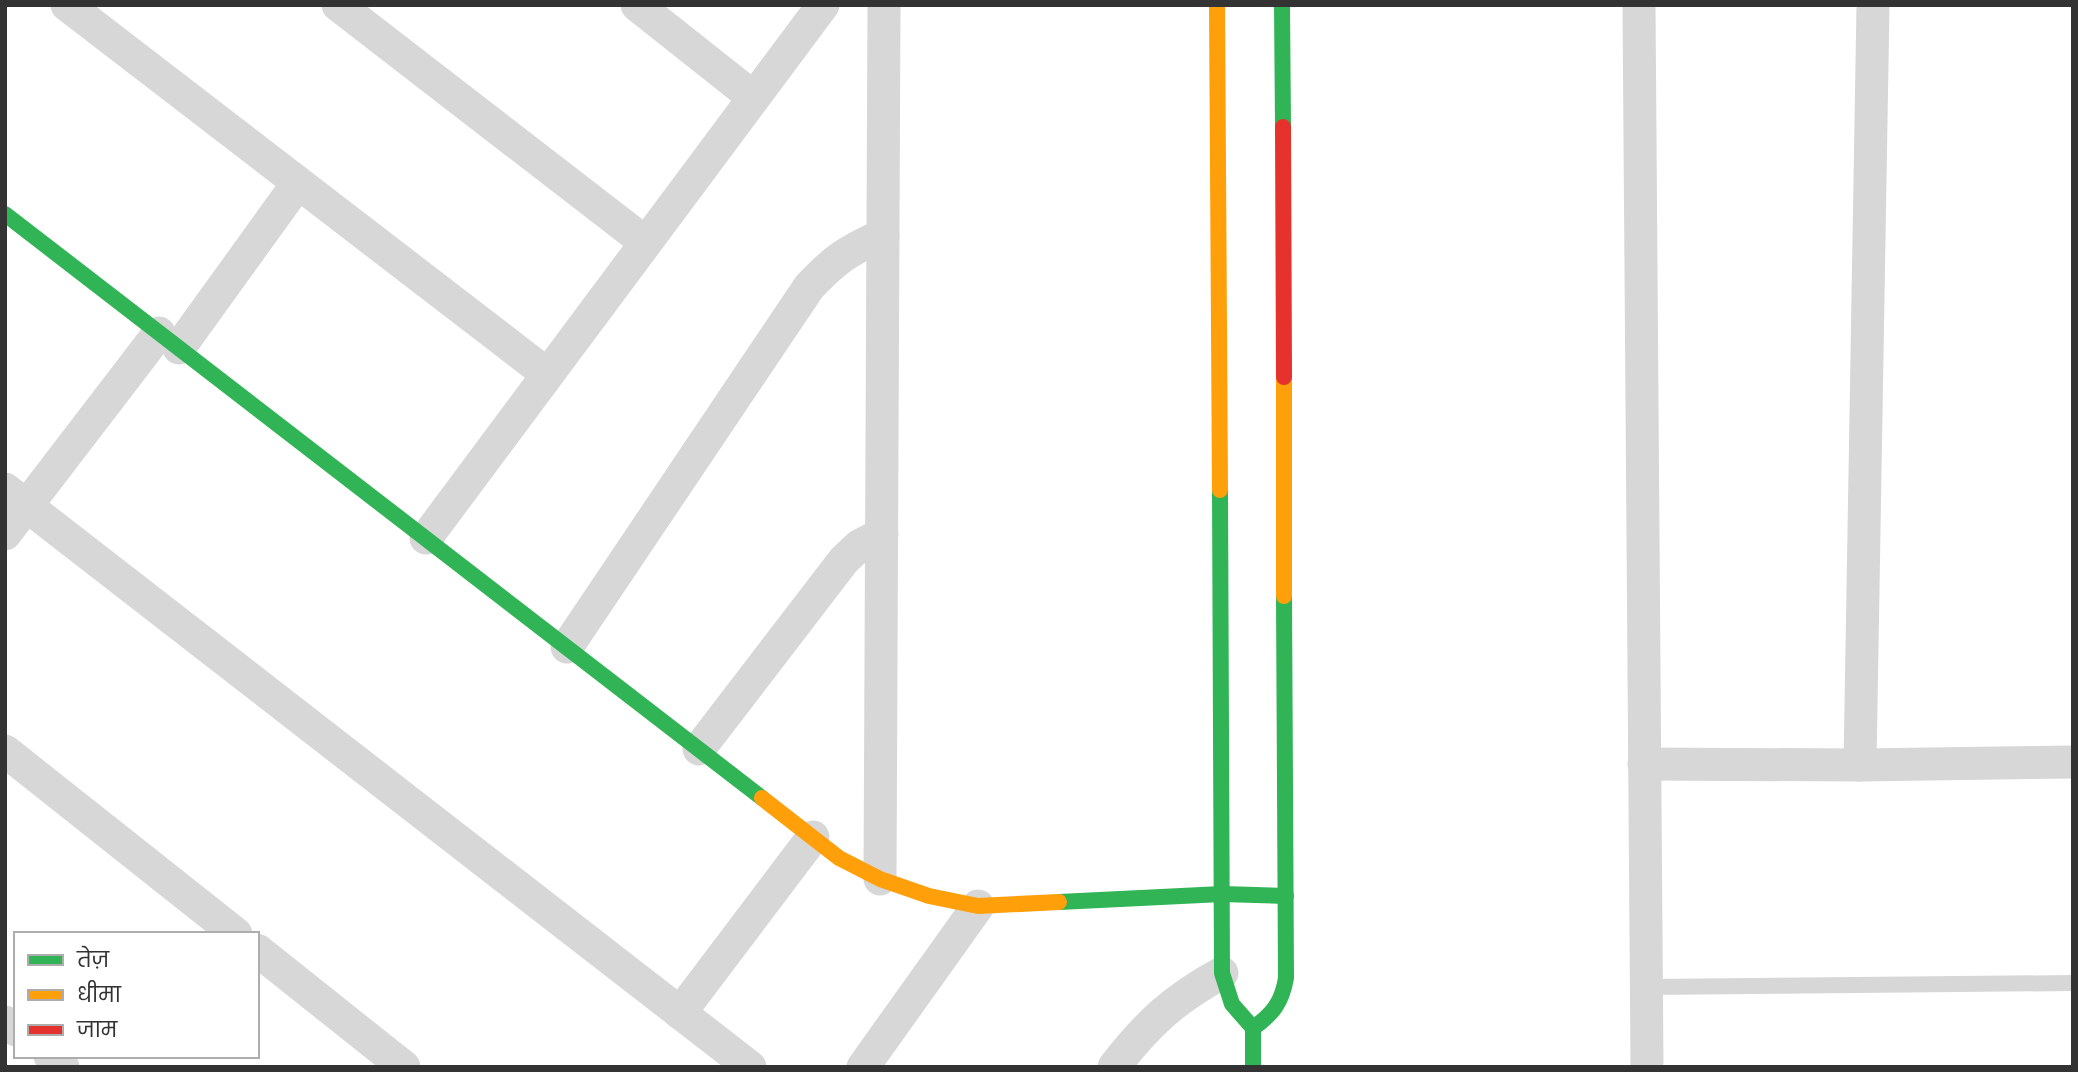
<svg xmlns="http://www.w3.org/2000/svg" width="2078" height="1072" font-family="Poppins,'Noto Sans Devanagari',sans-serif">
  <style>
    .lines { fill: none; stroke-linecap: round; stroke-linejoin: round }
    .lane { stroke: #d7d7d7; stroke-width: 16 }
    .street { stroke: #d7d7d7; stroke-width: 33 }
    .fast { stroke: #30b455; stroke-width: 16 }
    .slow { stroke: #ff9f0a; stroke-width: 16 }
    .jam { stroke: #e5322d; stroke-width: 16 }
  </style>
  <rect width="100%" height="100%" fill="#fff"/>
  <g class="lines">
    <polyline class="lane" points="1646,987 2073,983"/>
    <g class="street">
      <polyline points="67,5 547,374"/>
      <polyline points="338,5 645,242"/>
      <polyline points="637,5 753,97"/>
      <polyline points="1639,5 1647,1067"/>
      <polyline points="179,348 298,183"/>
      <polyline points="5,489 750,1067"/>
      <polyline points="5,534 159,333"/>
      <polyline points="426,538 823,5"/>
      <path d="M567 647 809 287C835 259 849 250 883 235"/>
      <polyline points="699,749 844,560 859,546 882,534"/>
      <polyline points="5,751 236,934"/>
      <polyline points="1644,764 1860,765 2073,762"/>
      <polyline points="1860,765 1873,5"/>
      <polyline points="880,879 884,5"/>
      <polyline points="257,950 404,1067"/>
      <polyline points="680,1013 813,837"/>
      <polyline points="5,1022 16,1030"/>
      <polyline points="50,1056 63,1067"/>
      <polyline points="863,1067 978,906"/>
      <path d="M1114 1067C1147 1024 1174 999 1222 973"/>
    </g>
    <g class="fast">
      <polyline points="1282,5 1283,127"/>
      <polyline points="5,214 762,798"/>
      <polyline points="1220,490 1222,973 1232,1004 1253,1028 1253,1067"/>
      <polyline points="1059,902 1222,894 1286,896"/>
      <path d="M1253 1028C1273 1014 1282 1002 1286 978L1284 596"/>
    </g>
    <g class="slow">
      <polyline points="1217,5 1220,490"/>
      <polyline points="1284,377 1284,596"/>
      <polyline points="762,798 839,858 880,879 929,896 978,906 1059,902"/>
    </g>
    <polyline class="jam" points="1283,127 1284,377"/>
  </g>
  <rect width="2078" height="1072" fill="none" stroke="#333333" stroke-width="14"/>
  <rect x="14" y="932" width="245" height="126" fill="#ffffff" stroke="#adadad" stroke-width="2"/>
  <rect x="28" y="955" width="35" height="10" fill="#30b455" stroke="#adadad" stroke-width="2"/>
  <text x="77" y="967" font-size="21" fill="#333333">तेज़</text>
  <rect x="28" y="990" width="35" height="10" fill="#ff9f0a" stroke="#adadad" stroke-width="2"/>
  <text x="77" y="1002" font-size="21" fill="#333333">धीमा</text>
  <rect x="28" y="1025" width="35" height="10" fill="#e5322d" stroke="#adadad" stroke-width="2"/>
  <text x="77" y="1037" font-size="21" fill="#333333">जाम</text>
</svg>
